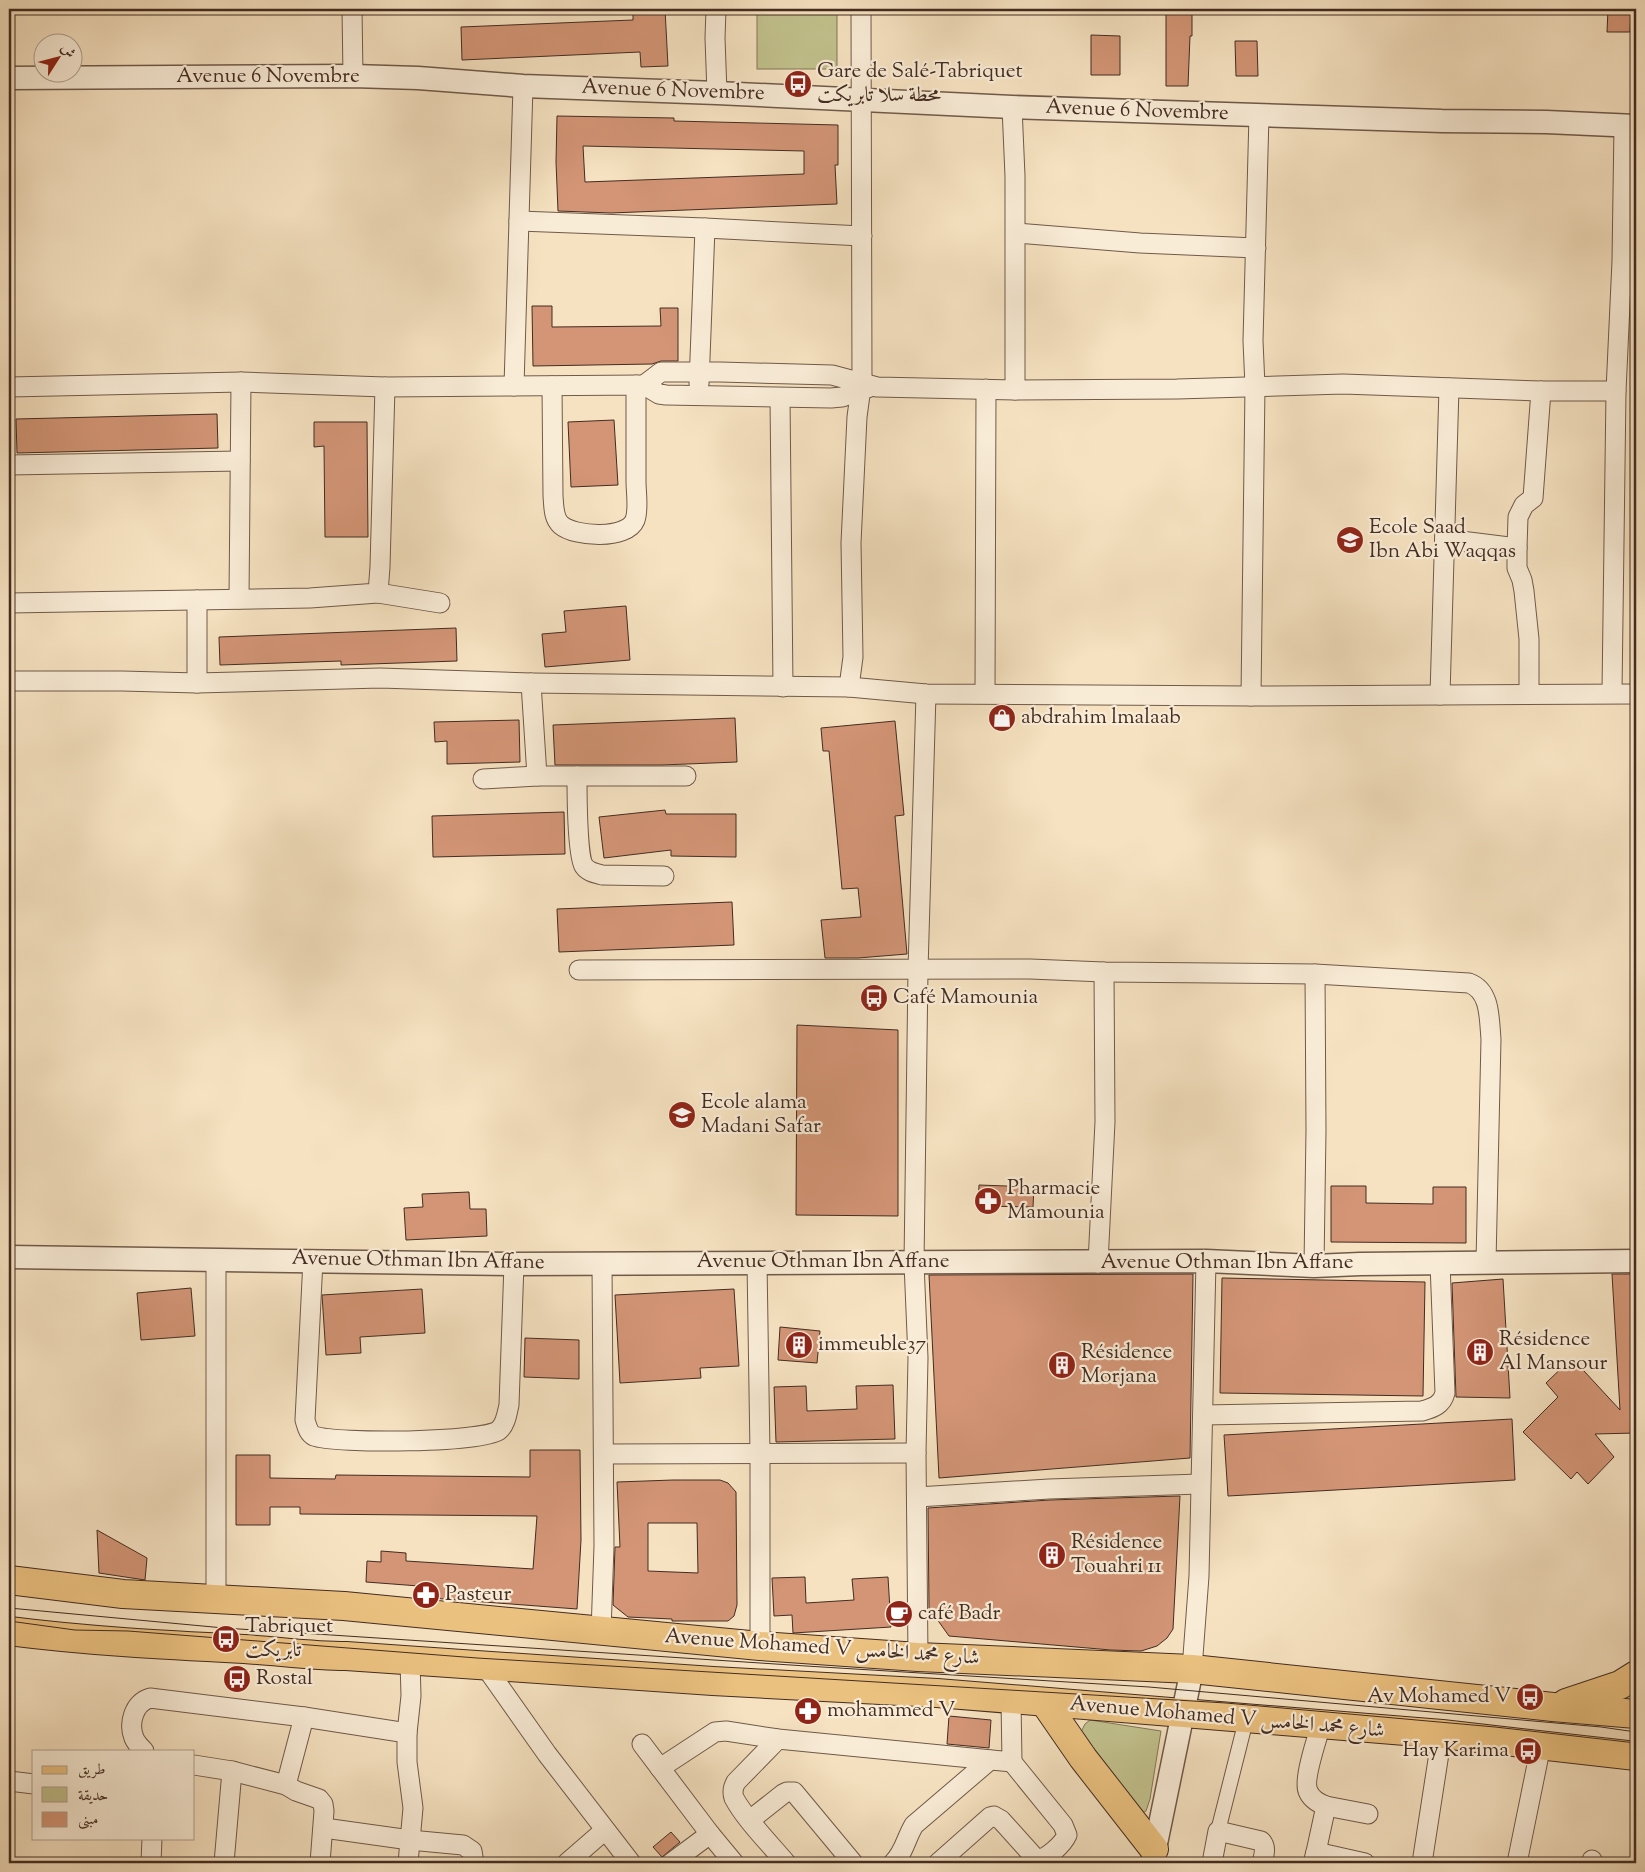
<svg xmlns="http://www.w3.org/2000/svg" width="1645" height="1872" font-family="'Sorts Mill Goudy',Amiri,serif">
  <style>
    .green { fill: #c2c28e; stroke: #827758 }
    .building { fill: #d39576; stroke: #432c22; fill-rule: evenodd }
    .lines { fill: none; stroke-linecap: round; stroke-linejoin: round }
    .pedestrian-casing { stroke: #705a4a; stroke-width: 16 }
    .minor-casing { stroke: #705a4a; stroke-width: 21 }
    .tertiary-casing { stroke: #705a4a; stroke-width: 25 }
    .primary-casing { stroke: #432c22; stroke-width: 30 }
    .pedestrian { stroke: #f9ecd7; stroke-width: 14 }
    .minor { stroke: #f9ecd7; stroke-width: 19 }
    .tertiary { stroke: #f9ecd7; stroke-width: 22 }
    .primary { stroke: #ebc180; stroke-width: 28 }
    .tram { stroke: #432c22; stroke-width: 1 }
    .labels { text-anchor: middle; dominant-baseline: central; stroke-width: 4.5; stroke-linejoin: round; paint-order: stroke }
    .poi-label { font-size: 21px; fill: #432c22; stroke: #f9ecd7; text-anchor: start }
    .street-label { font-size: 21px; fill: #432c22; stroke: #f9ecd7 }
  </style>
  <rect width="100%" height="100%" fill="#f6e2c1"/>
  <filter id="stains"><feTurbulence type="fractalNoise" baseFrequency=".004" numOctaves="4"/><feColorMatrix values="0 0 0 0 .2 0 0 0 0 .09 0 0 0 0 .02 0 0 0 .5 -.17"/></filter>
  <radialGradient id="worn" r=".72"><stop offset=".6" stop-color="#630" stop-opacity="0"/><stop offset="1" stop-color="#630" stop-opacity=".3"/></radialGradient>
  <g class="green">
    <rect x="757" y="9" width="80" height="60"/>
    <polygon points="1090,1720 1161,1731 1150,1799 1146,1811 1142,1813 1135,1811 1081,1732 1085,1724"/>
  </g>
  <g class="building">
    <polygon points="633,9 665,9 668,66 641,67 640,52 462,60 461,27 633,20"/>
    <polygon points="1177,9 1192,9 1192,36 1190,36 1188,86 1166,86 1166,11 1177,11"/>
    <polygon points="1608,9 1631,9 1630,32 1607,32"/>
    <polygon points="1091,35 1120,36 1120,75 1091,75"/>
    <polygon points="1235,41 1257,41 1258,76 1236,76"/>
    <path d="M557 116 674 118V121L838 125V165H835L837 204 611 213 558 211 556 162ZM583 146 804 151V174L585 182Z"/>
    <polygon points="532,306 552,306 552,327 661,326 660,308 678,308 678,361 661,361 652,364 533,366"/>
    <polygon points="217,414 218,448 17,453 16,419"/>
    <polygon points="614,420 618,485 571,487 568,422"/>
    <polygon points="314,422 367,422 368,537 325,537 324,446 314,447"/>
    <polygon points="626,606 630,660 545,667 542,634 566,632 564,611"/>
    <polygon points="456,628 457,661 341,665 341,661 220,665 219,637"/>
    <polygon points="735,718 737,762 662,765 555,765 553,725"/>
    <polygon points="519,720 520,762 447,764 447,741 435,742 434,722"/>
    <polygon points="895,721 904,815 895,816 907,954 858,958 825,958 821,920 861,917 858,888 842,889 829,751 823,751 821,728"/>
    <polygon points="665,810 666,814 736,814 736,857 671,856 671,850 604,858 599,817"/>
    <polygon points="564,812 565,854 433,857 432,816"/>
    <polygon points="732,902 734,945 559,952 557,909"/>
    <polygon points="797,1025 898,1030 898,1216 796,1215"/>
    <polygon points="979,1185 1034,1187 1033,1207 978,1206"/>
    <polygon points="1331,1186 1366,1186 1366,1203 1433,1204 1433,1187 1466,1187 1466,1243 1331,1242"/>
    <polygon points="469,1192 470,1209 486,1209 487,1236 406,1240 404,1208 423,1207 422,1194"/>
    <polygon points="1193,1274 1190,1458 939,1478 929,1275"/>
    <polygon points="1612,1274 1636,1274 1636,1433 1595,1434 1614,1457 1588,1484 1577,1472 1571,1479 1523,1432 1558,1397 1546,1383 1572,1358 1620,1410"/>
    <polygon points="1222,1278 1425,1282 1423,1396 1220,1393"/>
    <polygon points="1503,1279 1510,1398 1456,1397 1452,1283"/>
    <polygon points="191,1288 195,1336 141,1340 137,1293"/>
    <polygon points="422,1289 425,1333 360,1337 361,1353 326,1355 322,1295"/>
    <polygon points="734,1289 739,1366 700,1368 701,1378 620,1383 615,1295"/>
    <polygon points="780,1327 820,1331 817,1363 778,1360"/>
    <polygon points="525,1338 579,1340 579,1379 524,1377"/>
    <polygon points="893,1385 895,1439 776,1442 774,1387 806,1386 807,1411 857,1409 856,1386"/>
    <polygon points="1512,1419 1515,1480 1228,1496 1224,1435"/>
    <polygon points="530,1450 580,1450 581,1540 577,1609 418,1597 419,1586 366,1582 367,1561 381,1562 381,1551 406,1553 406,1561 533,1569 537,1516 300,1514 300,1507 270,1507 270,1525 236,1525 236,1455 270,1455 270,1478 335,1479 336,1475 530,1477"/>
    <path d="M673 1480H720L728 1483 736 1492 737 1605 734 1616 728 1621H672V1619L628 1617 613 1605 615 1547H620L617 1482ZM648 1523H697L698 1573 648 1571Z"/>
    <polygon points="1180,1496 1173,1629 1167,1638 1157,1646 1141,1651 1111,1650 949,1636 929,1608 928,1508 1050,1500"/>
    <polygon points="97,1530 147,1558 145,1580 99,1573"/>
    <polygon points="805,1577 806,1603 854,1600 852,1579 888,1577 891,1627 793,1633 792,1615 774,1616 772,1578"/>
    <polygon points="949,1716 991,1720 989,1748 947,1744"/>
    <polygon points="671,1832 680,1842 662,1857 653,1847"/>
  </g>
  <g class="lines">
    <g class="pedestrian-casing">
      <polyline id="pedestrian" points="1218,1831 1246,1720"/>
    </g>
    <g class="minor-casing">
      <g id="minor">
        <polyline points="352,9 353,76"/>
        <polyline points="716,9 715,38 717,93"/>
        <polyline points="1012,107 1015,176 1015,390"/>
        <polyline points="519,221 705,228 862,236"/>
        <polyline points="1016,233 1140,243 1256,248"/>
        <polyline points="699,384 705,228"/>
        <polyline points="644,385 661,372 720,372 832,375 877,387 1015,390 1177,389 1343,384 1541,391 1616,391"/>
        <polyline points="514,386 523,86"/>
        <path d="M552 386 553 496C554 506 553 518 561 525 575 537 627 540 635 520 639 509 636 493 636 481 636 449 636 417 636 385"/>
        <polyline points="9,387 241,382 385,387 644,385 659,394 666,395 831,398 842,397 870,387"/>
        <polyline points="780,398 783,687"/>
        <polyline points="9,465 240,461"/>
        <polyline points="1445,539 1517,548"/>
        <polyline points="378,593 440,603"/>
        <polyline points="239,599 241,382"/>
        <polyline points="9,603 310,598 378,593 380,567 385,387"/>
        <polyline points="9,681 122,681 197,683 380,678 531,683 849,687 926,694 1251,696 1636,694"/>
        <polyline points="197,683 197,600"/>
        <polyline points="531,683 537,776"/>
        <polyline points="849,687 853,657 851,543 857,417 862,380 861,9"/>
        <polyline points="1612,692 1616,391 1622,261 1624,125"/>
        <polyline points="985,693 986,389"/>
        <polyline points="1529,693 1529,639 1524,591 1522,580 1517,568 1517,548 1518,517 1524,505 1533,498 1541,391"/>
        <polyline points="1440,695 1449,388"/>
        <polyline points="1251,696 1255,386 1253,341 1259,115"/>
        <path d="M577 776C577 792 577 857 584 866 588 872 595 873 602 875L664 876"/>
        <polyline points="483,779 537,776 686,776"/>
        <path d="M579 970 1030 969 1104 972 1315 974 1469 983C1491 991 1489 1019 1491 1039L1486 1262"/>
        <polyline points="216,1259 216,1598"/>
        <path d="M313 1260 305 1420C307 1426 308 1433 314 1436 335 1444 484 1443 499 1430 506 1424 507 1413 509 1405L514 1264"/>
        <polyline points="757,1262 760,1453 760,1646"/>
        <polyline points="1098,1263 1105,1122 1104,972"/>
        <polyline points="1314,1266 1316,1130 1315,974"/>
        <path d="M1203 1415 1422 1411C1433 1408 1442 1405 1445 1393L1440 1263"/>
        <polyline points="605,1454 916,1453"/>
        <polyline points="917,1497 1049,1489 1200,1484"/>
        <polyline points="601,1632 604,1546 602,1263"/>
        <polyline points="918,1657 916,1453 918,1358 914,1263 918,970 926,694"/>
        <polyline points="485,1666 547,1754 631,1863"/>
        <polyline points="1192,1669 1199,1576 1206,1261"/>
        <path d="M778 1739 736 1782C733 1787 732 1792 734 1798 745 1819 770 1844 786 1863"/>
        <polyline points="642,1744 710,1834"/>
        <path d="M144 1751C140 1747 136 1743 134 1738 128 1723 134 1703 150 1698L304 1717 407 1733"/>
        <polyline points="194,1765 232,1771 286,1785 296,1791 319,1799 323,1804 324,1811 320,1863"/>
        <polyline points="660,1768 715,1732 726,1731 778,1739 1012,1762 1011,1700"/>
        <polyline points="9,1781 34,1784"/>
        <polyline points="286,1785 304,1717"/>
        <polyline points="1326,1806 1368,1814"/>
        <polyline points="750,1820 783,1794 787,1792 794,1792 853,1863"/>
        <polyline points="324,1828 410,1840 463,1845 472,1851 474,1863"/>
        <path d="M1316 1852 1326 1806C1318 1803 1311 1799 1308 1791 1303 1780 1317 1738 1321 1725"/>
        <polyline points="151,1863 152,1838"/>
        <polyline points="224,1863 232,1771"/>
        <polyline points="408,1863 413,1808 407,1762 407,1733 411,1696 410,1661"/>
        <polyline points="567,1863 605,1830"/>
        <polyline points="671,1863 710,1834 734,1863"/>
        <path d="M893 1863C904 1853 906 1838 914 1825L990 1760"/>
        <path d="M938 1863 990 1817 994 1816 1001 1820 1037 1860C1047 1859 1063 1844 1067 1835L1063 1825 1012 1762"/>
        <path d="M1212 1863 1218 1831 1261 1841C1267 1847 1264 1855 1262 1863"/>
        <polyline points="1313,1863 1316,1852 1365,1863"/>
        <polyline points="1422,1863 1442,1734"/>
        <polyline points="1517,1863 1541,1745"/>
        <polyline points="1591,1863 1592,1860"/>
      </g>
    </g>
    <g class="tertiary-casing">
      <g id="tertiary">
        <polyline points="9,78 353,76 418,78 523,86 717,93 1012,107 1442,121 1546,122 1636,126"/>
        <polyline points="9,1257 514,1264 1206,1261 1314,1266 1360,1264 1636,1261"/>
        <polyline points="1152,1863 1192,1669"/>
      </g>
    </g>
    <g class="primary-casing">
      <g id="primary">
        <polyline points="9,1580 123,1594 344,1606 760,1646 918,1657 1192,1669 1553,1707 1636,1714"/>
        <path d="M9 1631C87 1641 165 1645 244 1649 278 1651 312 1656 346 1656L713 1681 937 1693 1442 1734 1636 1756"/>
        <polyline points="1045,1703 1083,1758 1154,1849"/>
        <polyline points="1566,1703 1620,1685 1636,1675"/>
      </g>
    </g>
    <use href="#pedestrian" class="pedestrian"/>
    <use href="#minor" class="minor"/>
    <use href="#tertiary" class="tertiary"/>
    <use href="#primary" class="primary"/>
    <g class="tram">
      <polyline points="9,1608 224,1628 806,1666 1149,1687 1601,1727 1636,1732"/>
      <polyline points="9,1621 75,1630 128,1631 477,1658 1226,1703 1495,1727 1636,1743"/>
    </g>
  </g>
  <defs>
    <g id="bus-disc" transform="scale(1.4375)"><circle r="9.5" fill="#8f2418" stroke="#f9ecd7"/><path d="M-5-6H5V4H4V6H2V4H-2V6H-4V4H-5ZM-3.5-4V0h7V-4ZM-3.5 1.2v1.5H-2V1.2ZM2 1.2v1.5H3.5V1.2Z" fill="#fff"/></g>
    <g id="school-disc" transform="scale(1.4375)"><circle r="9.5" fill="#8f2418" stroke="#f9ecd7"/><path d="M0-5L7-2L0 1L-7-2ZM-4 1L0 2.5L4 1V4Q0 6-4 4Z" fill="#fff"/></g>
    <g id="shop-disc" transform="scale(1.4375)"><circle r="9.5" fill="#8f2418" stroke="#f9ecd7"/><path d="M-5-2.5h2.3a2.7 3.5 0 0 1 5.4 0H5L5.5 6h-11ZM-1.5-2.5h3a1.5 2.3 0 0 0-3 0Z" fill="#fff"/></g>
    <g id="pharmacy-disc" transform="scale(1.4375)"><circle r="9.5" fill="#8f2418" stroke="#f9ecd7"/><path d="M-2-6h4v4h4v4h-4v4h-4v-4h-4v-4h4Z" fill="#fff"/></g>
    <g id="building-disc" transform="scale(1.4375)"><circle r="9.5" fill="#8f2418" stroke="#f9ecd7"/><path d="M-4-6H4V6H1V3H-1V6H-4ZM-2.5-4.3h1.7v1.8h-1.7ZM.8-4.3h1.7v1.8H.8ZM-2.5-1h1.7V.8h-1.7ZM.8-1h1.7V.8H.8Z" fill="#fff"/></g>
    <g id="cafe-disc" transform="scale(1.4375)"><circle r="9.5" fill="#8f2418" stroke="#f9ecd7"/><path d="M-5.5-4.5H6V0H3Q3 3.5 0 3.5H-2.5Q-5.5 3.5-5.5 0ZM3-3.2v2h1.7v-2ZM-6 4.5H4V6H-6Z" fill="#fff"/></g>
  </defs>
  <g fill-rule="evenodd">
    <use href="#bus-disc" x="798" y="84"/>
    <use href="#school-disc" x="1350" y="540"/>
    <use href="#shop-disc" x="1002" y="718"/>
    <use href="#bus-disc" x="874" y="998"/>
    <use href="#school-disc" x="682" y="1115"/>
    <use href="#pharmacy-disc" x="988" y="1201"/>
    <use href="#building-disc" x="799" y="1345"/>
    <use href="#building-disc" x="1480" y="1352"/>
    <use href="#building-disc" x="1062" y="1365"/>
    <use href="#building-disc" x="1052" y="1555"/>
    <use href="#pharmacy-disc" x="426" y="1595"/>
    <use href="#cafe-disc" x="899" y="1614"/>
    <use href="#bus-disc" x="226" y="1639"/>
    <use href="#bus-disc" x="237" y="1679"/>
    <use href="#bus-disc" x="1530" y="1697"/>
    <use href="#pharmacy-disc" x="808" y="1711"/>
    <use href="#bus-disc" x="1528" y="1751"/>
  </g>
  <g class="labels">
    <g class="poi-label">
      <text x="817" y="72">Gare de Salé-Tabriquet<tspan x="817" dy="24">محطة سلا تابريكت</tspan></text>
      <text x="1369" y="528">Ecole Saad<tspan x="1369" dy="24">Ibn Abi Waqqas</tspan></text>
      <text x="1021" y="718">abdrahim lmalaab</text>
      <text x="893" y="998">Café Mamounia</text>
      <text x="701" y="1103">Ecole alama<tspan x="701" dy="24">Madani Safar</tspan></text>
      <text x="1007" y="1189">Pharmacie<tspan x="1007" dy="24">Mamounia</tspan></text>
      <text x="1499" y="1340">Résidence<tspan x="1499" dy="24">Al Mansour</tspan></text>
      <text x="818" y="1345">immeuble37</text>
      <text x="1081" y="1353">Résidence<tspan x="1081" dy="24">Morjana</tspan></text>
      <text x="1071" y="1543">Résidence<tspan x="1071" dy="24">Touahri 11</tspan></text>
      <text x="445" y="1595">Pasteur</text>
      <text x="918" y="1614">café Badr</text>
      <text x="245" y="1627">Tabriquet<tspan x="245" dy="24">تابريكت</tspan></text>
      <text x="256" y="1679">Rostal</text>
      <text x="1511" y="1697" text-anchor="end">Av Mohamed V</text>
      <text x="827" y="1711">mohammed V</text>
      <text x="1509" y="1751" text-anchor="end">Hay Karima</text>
    </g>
    <g class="street-label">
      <text x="268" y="77">Avenue 6 Novembre</text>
      <text transform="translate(673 91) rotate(2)">Avenue 6 Novembre</text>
      <text transform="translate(1137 111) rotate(2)">Avenue 6 Novembre</text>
      <text transform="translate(418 1261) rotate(1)">Avenue Othman Ibn Affane</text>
      <text x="823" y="1262">Avenue Othman Ibn Affane</text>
      <text x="1227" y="1263">Avenue Othman Ibn Affane</text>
      <text transform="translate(822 1648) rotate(4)">Avenue Mohamed V شارع محمد الخامس</text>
      <text transform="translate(1227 1718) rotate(5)">Avenue Mohamed V شارع محمد الخامس</text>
    </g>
  </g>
  <rect width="1645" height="1872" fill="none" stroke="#f6e2c1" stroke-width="30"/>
  <rect x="10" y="10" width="1625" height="1852" fill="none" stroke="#432c22" stroke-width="2.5"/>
  <rect x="15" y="15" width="1615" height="1842" fill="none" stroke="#432c22"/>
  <rect x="32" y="1750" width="162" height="90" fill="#f9ecd7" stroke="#b09f8f"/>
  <rect x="42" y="1766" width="25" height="8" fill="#ebc180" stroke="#b09f8f"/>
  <text x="78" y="1774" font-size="15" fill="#432c22">طريق</text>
  <rect x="42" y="1787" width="25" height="15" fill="#c2c28e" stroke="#b09f8f"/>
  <text x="78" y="1800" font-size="15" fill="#432c22">حديقة</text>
  <rect x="42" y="1812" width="25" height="15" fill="#d39576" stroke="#b09f8f"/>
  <text x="78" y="1824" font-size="15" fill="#432c22">مبنى</text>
  <g transform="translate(58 58) rotate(54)"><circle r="24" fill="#f9ecd7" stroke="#b09f8f"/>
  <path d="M0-4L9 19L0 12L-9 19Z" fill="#8f2418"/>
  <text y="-8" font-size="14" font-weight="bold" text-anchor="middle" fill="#432c22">ش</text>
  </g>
  <rect width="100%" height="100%" filter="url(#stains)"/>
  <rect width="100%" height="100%" fill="url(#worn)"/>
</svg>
